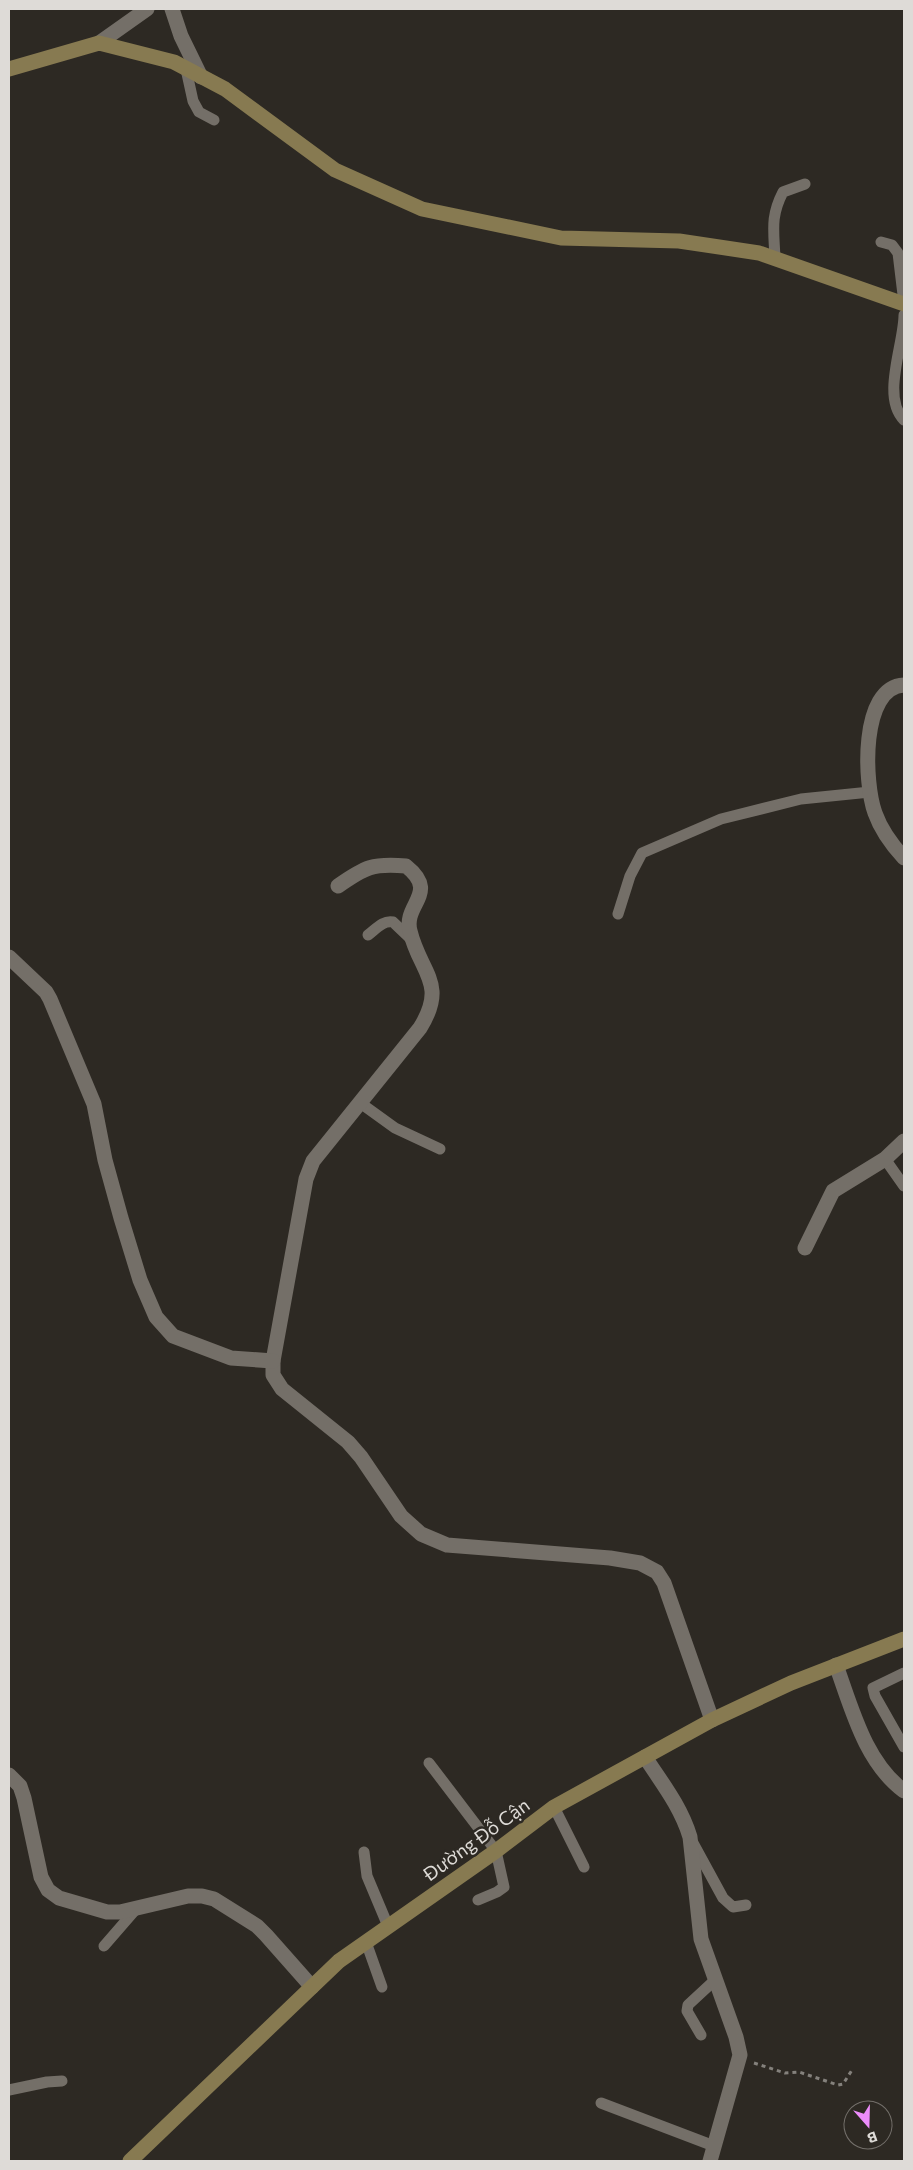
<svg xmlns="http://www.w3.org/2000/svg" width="913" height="2170" font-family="Commissioner,sans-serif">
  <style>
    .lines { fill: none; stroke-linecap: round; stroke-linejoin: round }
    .path { stroke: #84817c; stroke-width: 3; stroke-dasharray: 4 4; stroke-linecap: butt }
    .lane { stroke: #746f68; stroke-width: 11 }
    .street { stroke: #746f68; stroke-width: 15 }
    .secondary { stroke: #877a51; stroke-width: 15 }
    .labels { text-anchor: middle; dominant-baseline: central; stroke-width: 5; stroke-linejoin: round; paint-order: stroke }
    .street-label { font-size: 19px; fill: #dedbd7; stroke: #2d2923 }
  </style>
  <rect width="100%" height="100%" fill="#2d2923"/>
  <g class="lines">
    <polyline class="path" points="754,2063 785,2073 799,2072 838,2085 843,2084 852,2070"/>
    <g class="lane">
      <polyline points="186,69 193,101 199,112 214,120"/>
      <polyline points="881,242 892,245 898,253 904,303"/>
      <path d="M775 259C774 231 770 217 783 192L805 184"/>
      <path d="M904 315C904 344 881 397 904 420"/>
      <polyline points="618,914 630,876 642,853 721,819 801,799 870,792"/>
      <path d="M368 935C376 929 383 920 393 922L413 941"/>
      <polyline points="359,1102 395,1128 440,1149"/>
      <polyline points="885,1159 904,1186"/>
      <polyline points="904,1673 873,1688 875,1696 904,1747"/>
      <polyline points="429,1763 496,1851 504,1887 497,1892 478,1900"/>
      <polyline points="554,1807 584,1867"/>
      <polyline points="693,1843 723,1898 733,1907 746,1905"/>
      <polyline points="364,1852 367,1876 388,1926"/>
      <polyline points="366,1942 382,1987"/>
      <polyline points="104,1946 137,1908"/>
      <polyline points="701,2035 687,2011 688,2005 715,1980"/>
      <polyline points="9,2090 47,2082 62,2081"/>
      <polyline points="601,2103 714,2146"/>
    </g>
    <g class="street">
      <polyline points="172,9 181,36 201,77"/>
      <polyline points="99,43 147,9"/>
      <path d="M904 685C860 687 864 783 875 813 881 830 892 845 904 858"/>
      <path d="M338 886C365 867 373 863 406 866 440 893 403 904 410 931 420 973 448 983 420 1028L313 1161 306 1179 273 1361V1375L282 1389 348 1442 361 1457 401 1516 421 1534 447 1545 610 1558 640 1563 657 1572 664 1583 712 1720"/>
      <polyline points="9,957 46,992 50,999 94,1104 105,1160 121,1218 140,1280 156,1317 173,1336 231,1358 273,1361"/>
      <polyline points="805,1248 833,1191 885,1159 904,1141"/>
      <path d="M836 1665C852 1709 865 1762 904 1791"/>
      <path d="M645 1757C662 1783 681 1807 690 1837L701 1939 736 2037 740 2055 710 2161"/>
      <polyline points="9,1775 20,1786 24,1798 41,1877 48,1890 59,1898 107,1912 120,1912 188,1896 202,1896 214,1899 257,1926 266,1935 312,1987"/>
    </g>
    <g class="secondary">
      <polyline points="9,69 99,43 174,62 225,89 335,170 422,209 561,238 679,241 759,253 904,304"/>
      <polyline points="130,2161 339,1961 496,1851 554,1807 712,1720 791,1683 904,1639"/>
    </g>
  </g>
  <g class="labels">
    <g class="street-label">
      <text transform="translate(476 1839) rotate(-36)">Đường Đỗ Cận</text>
    </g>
  </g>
  <rect width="913" height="2170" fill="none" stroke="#dedbd7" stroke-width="20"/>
  <g transform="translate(868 2125) rotate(160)"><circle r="24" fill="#2d2923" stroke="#74706b"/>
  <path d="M0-4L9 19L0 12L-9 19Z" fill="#ec8cfa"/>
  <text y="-8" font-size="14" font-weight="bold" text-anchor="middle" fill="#dedbd7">B</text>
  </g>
</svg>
